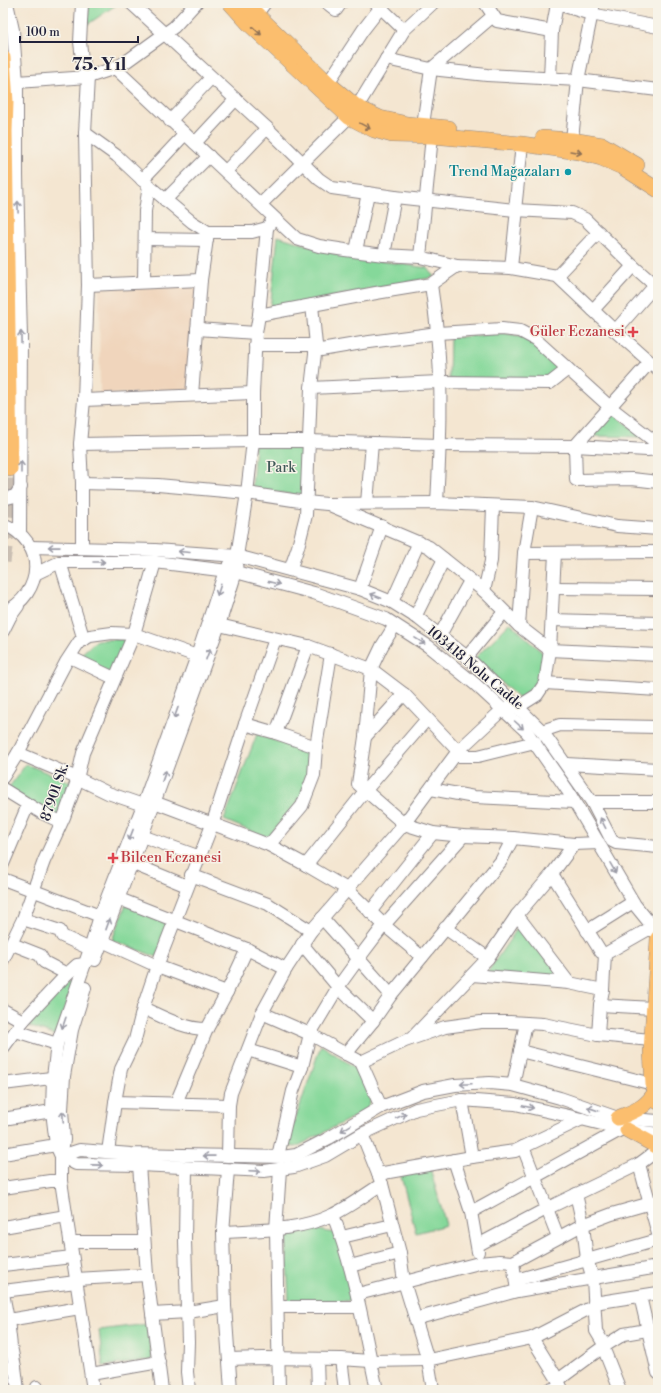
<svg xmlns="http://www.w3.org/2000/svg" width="661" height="1393" font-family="'Libre Bodoni',serif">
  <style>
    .built { fill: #f0d5bc }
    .park { fill: #85d89a; stroke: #547d6a }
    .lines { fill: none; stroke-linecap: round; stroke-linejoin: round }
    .major-tunnel { stroke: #cabfb3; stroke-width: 15; stroke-dasharray: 15 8; stroke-linecap: butt }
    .minor-casing { stroke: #8b8486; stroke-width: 14 }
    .major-casing { stroke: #8b8486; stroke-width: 16 }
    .minor { stroke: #fff; stroke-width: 12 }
    .major { stroke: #fbbe6e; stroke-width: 15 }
    .oneway { stroke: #8e7054 }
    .oneway2 { stroke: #9c9ca7 }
    .culture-dot { fill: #0f9aa8; stroke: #f7f3e8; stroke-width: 1.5 }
    .health-dot { fill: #e0444e; stroke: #f7f3e8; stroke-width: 1.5 }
    .labels { text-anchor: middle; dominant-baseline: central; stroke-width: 3; stroke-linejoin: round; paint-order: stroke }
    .culture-label { font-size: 14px; fill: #0d838f; stroke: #f7f3e8; text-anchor: end }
    .health-label { font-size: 14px; fill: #be3a42; stroke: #f7f3e8; text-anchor: end }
    .park-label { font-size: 14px; fill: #405958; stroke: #f7f3e8 }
    .street-label { font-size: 14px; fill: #22223b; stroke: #f7f3e8 }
    .district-label { font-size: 18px; font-weight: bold; fill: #22223b; stroke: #f7f3e8 }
  </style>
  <rect width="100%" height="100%" fill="#f7f3e8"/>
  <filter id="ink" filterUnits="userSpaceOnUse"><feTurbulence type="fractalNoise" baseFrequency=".025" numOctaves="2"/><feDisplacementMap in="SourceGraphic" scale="8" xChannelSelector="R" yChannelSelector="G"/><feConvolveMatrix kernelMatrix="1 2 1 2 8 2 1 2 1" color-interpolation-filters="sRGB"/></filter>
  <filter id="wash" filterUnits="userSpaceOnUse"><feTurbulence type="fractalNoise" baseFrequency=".012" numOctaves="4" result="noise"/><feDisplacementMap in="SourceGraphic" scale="16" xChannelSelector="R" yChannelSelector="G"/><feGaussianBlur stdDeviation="0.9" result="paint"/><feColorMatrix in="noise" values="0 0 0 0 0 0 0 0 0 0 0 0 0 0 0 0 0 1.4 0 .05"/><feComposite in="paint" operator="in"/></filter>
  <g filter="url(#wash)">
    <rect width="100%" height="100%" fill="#f4e6d1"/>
    <polygon class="built" points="99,287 201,287 192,391 100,394"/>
    <g class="park">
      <polygon points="89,3 119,3 88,24"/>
      <polygon points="278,236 339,255 428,268 434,277 270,309"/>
      <polygon points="503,333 527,337 560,369 539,380 449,379 450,338"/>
      <polygon points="611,412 643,437 587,436"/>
      <polygon points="255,444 306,445 305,496 252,489"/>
      <polygon points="510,623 546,656 540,686 523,702 475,658"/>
      <polygon points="127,639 114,676 79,656 97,640"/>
      <polygon points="257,734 313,755 306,793 267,838 224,820"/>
      <polygon points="26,764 74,784 60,819 7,790"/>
      <polygon points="126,905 171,922 157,957 112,940"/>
      <polygon points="519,926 557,971 552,979 487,973"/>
      <polygon points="75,976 57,1036 28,1026"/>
      <polygon points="321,1045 360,1071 371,1100 367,1110 296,1147 286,1146"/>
      <polygon points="430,1168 446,1225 416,1233 401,1176"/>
      <polygon points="314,1229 339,1234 355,1301 289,1301 286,1236"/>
      <polygon points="147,1324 152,1360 103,1366 99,1330"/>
    </g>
  </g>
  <g filter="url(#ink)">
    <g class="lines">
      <polyline class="major-tunnel" points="3,562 10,511 10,469"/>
      <g class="minor-casing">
        <g id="minor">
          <polyline points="7,3 13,30 17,82 17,176 21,337 20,534"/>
          <polyline points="82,3 80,42 82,59 88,77 85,133 88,285 84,400 80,444 82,483 82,547"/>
          <polyline points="131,3 267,128 319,179 332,188 395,197 515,210 572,213 585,219 633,266 658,288"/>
          <polyline points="327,3 336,10 341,3"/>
          <polyline points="376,3 404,30"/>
          <polyline points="485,3 497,21 552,31"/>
          <polyline points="554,3 591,14 658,27"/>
          <polyline points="256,15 265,3"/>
          <polyline points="386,59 431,69 487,75 578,80 658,90"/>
          <polyline points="115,68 297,239 319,246 345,250 384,255 420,257 457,266 511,268 557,276 615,331 658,369"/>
          <polyline points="550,78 552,31 557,4"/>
          <polyline points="17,82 88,77 115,68 127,61 174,27 196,3"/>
          <polyline points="328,83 363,30 384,3"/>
          <polyline points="357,107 404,30 433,3"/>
          <polyline points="170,121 211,78"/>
          <polyline points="423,125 431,69 493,16"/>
          <polyline points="85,133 117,156 149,186 192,222 208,232 252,232 267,228 271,222"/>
          <polyline points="572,140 578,80 594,3"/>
          <polyline points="195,143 236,99"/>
          <polyline points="226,171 267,128"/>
          <polyline points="142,180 185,134"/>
          <polyline points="165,200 209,156"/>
          <polyline points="261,204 349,117"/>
          <polyline points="515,210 522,144"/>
          <polyline points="145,239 207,240"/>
          <polyline points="356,251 368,193"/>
          <polyline points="384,255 395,197"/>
          <polyline points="420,257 432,136"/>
          <polyline points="511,268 517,209"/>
          <polyline points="557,276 599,232"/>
          <polyline points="144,282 145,211 149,186"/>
          <path d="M431 284C433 301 436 317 437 333 443 389 440 447 437 503"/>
          <polyline points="88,285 201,280"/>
          <polyline points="593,310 633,266"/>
          <polyline points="259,315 376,293 431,284 457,266"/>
          <polyline points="197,329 256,333"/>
          <polyline points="615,331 658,282"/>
          <polyline points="255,345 316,345"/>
          <polyline points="315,351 362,343 438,333 502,329 520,331 535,339 610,407 658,444"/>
          <polyline points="650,362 575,446 576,480 632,479 658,482"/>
          <polyline points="311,388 439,382 550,383 568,369"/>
          <polyline points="192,395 201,280 208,232"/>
          <polyline points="84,400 253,393"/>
          <polyline points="80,444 253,441 308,441 440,445 575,446 647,450 658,449"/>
          <polyline points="82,483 158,485 247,493 306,502 327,504 437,503 532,507 617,526 658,529"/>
          <polyline points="3,499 15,496 21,487"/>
          <polyline points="367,503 372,443"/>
          <polyline points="332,506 429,547 484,591 519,626 550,650 658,655"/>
          <path d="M3 524C47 541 45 594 3 613"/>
          <polyline points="30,547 155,550 237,556 360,589 392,602 419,619 467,657 542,731 592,802 612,841 616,843 658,847"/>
          <polyline points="524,553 658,552"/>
          <polyline points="237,556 225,571 197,656 143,805 100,916 90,949 57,1044 53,1077 52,1111 56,1145 61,1156 76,1164 139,1165 264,1171 294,1167 325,1156 362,1134 416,1109 462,1100 515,1104 569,1116 622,1129 658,1134"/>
          <polyline points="60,562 84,640"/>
          <polyline points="290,570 298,547 306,515 311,388 316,345 312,305"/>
          <polyline points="35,574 60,562 155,562 236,572 314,593 386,619 428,646 475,684 527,732 568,791 635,905 648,921 658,927"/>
          <polyline points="554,588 658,589"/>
          <polyline points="360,589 382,526"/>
          <polyline points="484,591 491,561 493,506"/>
          <polyline points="392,602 419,542"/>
          <polyline points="415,617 444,559"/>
          <polyline points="552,620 658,623"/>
          <polyline points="219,625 308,646 371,669 404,694 458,751"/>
          <polyline points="395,625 382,646 371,669 365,737 358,784 404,824 433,833 463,836 513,838 574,844 599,843"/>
          <polyline points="519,626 524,553 532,507"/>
          <polyline points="3,631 10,617 18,606"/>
          <polyline points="440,635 470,581"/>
          <polyline points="70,657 114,678"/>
          <polyline points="467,657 504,612"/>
          <polyline points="545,683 658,690"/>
          <polyline points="245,724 276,733 316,747"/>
          <polyline points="542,731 560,725 658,727"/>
          <polyline points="276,733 308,646"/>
          <polyline points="365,737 404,694"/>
          <polyline points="18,753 77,778 108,793 143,805"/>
          <polyline points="456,756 478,756 535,742"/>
          <polyline points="566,764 658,769"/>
          <polyline points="3,777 18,753 66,662 79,642 90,636 112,633 134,634 197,656"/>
          <polyline points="3,789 42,813 61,822"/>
          <polyline points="431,789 474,797 574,802"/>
          <polyline points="154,802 269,845 306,865 347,889 384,925 422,957"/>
          <polyline points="592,802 658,802"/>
          <polyline points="142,836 200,857"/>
          <polyline points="269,845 302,806 314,775 316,747 331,654"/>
          <polyline points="131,863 187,886"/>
          <polyline points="3,864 28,805"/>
          <polyline points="306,865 365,791 427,719"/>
          <polyline points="552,874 601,952 605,954 603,990 600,1005 598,1035"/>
          <polyline points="191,875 268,904 311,931"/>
          <polyline points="3,879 100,916"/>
          <polyline points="117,898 247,949 286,969"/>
          <polyline points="370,912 433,833"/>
          <polyline points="517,915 569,983"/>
          <polyline points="322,918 391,995"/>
          <polyline points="23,919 60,931 62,936 90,949"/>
          <polyline points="445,928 488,958"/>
          <polyline points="587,931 633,902"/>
          <polyline points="102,941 157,966 227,992"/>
          <polyline points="12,944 40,955 44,962 67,974"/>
          <polyline points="302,944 338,987 373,1021"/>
          <polyline points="605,954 647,930 658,930"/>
          <polyline points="3,960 23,919 44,861 64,817 76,784 83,753 134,634 155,562"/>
          <polyline points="95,960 142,836 219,625 236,572 237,556 247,493 253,441 253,393 256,333 259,315 267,228"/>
          <polyline points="472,975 569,983 603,990"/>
          <polyline points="85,988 72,1030 64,1076 62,1110 64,1140 61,1156 61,1181 93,1390"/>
          <polyline points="600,1005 653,1008"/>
          <path d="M143 1008C163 1017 184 1029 207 1029"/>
          <polyline points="3,1010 23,1021"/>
          <polyline points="262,1013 310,1034 346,1054 361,1062 381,1107"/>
          <polyline points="16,1031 57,1044"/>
          <polyline points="413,1037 488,958 517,915 552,874 574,844"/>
          <polyline points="3,1048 23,1021 67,974 77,965 85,964"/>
          <polyline points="248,1050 302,1067"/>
          <polyline points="520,1051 653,1084"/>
          <polyline points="346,1054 373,1021 391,995 501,861 513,838"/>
          <polyline points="361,1062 405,1041 445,1027 481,1022 510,1022 543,1024 598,1035 651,1040"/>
          <polyline points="3,1084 59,1077"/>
          <polyline points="513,1085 526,1023"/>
          <polyline points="462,1100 472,1157"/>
          <polyline points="115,1102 229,1105"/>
          <polyline points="176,1103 207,1029 227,992 247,949"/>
          <polyline points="3,1119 52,1111"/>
          <polyline points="362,1134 382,1184 400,1253 404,1282 428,1360 433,1390"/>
          <polyline points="523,1147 558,1237"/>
          <polyline points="108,1152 115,1102 121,1069 135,1040 143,1008 157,966 212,825 245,724 275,639"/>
          <polyline points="3,1154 56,1145"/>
          <polyline points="61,1156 80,1150 131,1154 282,1157 296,1155 329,1138 381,1107 423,1091 455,1085 490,1083 513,1085 560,1098 618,1118 658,1121"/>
          <polyline points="228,1156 229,1105 231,1093 262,1013 286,969 311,931 404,824 458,751 502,710 518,707 537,695 545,683 550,650 555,553"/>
          <polyline points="278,1156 293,1091 302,1067 310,1034 338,987 359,958 384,925 463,836"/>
          <polyline points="454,1160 471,1212 478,1252"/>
          <polyline points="639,1164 658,1234"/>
          <polyline points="139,1165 147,1275 162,1390"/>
          <polyline points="186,1168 185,1241 188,1342 187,1372 189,1390"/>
          <polyline points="228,1170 223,1232 225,1306 231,1390"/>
          <polyline points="378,1174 472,1157 515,1151 582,1119"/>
          <polyline points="3,1188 50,1181 61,1181"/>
          <polyline points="576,1194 583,1225 587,1259 593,1279 596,1331 605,1346"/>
          <polyline points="471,1212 622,1129"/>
          <path d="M333 1215C355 1271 364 1331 377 1390"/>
          <polyline points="3,1227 66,1216"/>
          <path d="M223 1232C260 1230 298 1231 332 1215 349 1207 366 1194 382 1184"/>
          <polyline points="342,1237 392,1225"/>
          <polyline points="70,1242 144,1242"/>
          <polyline points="478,1245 548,1208 639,1164 658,1150"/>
          <polyline points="513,1262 580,1226 612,1214 658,1201"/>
          <polyline points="3,1265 72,1257"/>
          <polyline points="350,1266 400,1253"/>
          <polyline points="76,1279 147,1275"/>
          <polyline points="516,1280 658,1240"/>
          <polyline points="3,1291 76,1282"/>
          <polyline points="3,1293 8,1320 11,1346 15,1367 18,1390"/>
          <polyline points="358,1294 479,1263 500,1261 513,1262 517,1291 658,1267"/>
          <polyline points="640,1296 658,1373"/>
          <polyline points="594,1303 658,1293"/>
          <polyline points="278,1307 359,1307"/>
          <polyline points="152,1314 188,1312 225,1306"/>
          <polyline points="415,1319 517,1291"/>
          <polyline points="8,1320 80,1308"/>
          <polyline points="532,1338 558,1380 562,1390"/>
          <polyline points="603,1347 620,1390"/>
          <polyline points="229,1359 263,1358 341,1359 370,1361 428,1360 532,1338 594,1306"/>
          <polyline points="317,1359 318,1390"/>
          <polyline points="341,1359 345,1390"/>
          <polyline points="3,1369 15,1367"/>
          <polyline points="91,1374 159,1362"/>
          <polyline points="558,1380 603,1347 624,1334 658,1328"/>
          <polyline points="37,1387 37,1390"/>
          <polyline points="279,1390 276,1230 280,1169"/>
          <polyline points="548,1390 561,1387"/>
        </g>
      </g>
      <g class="major-casing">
        <g id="major">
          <polyline points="230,3 248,23 349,117 374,130 392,135 432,136 522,144 578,152 601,158 622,167 658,190"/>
          <polyline points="245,3 328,83 357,107 380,118 407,124 449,128"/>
          <polyline points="3,58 6,102 5,131 10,469"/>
          <polyline points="543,138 572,140 603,145 637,165"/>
          <polyline points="658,938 651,1052 653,1084 658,1102"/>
          <path d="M618 1118C634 1111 646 1108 655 1092"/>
          <polyline points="627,1130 658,1147"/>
        </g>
      </g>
      <use href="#minor" class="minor"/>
      <use href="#major" class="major"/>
    </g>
    <defs><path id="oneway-shaft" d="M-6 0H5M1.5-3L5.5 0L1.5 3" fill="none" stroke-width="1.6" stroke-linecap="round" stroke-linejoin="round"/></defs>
    <g class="oneway">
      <use href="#oneway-shaft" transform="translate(257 31) rotate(43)"/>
      <use href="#oneway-shaft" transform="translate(365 126) rotate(29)"/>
      <use href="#oneway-shaft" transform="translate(576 152) rotate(10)"/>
    </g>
    <g class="oneway2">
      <use href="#oneway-shaft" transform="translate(18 207) rotate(-91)"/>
      <use href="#oneway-shaft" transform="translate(21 337) rotate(-91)"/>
      <use href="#oneway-shaft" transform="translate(21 467) rotate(-90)"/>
      <use href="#oneway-shaft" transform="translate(54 547) rotate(-179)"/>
      <use href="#oneway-shaft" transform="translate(184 552) rotate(-175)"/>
      <use href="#oneway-shaft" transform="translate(99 562)"/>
      <use href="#oneway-shaft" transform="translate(274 583) rotate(15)"/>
      <use href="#oneway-shaft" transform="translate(219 590) rotate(108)"/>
      <use href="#oneway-shaft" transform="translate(376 596) rotate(-158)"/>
      <use href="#oneway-shaft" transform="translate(420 641) rotate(32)"/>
      <use href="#oneway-shaft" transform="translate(208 654) rotate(-70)"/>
      <use href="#oneway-shaft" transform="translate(176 713) rotate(110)"/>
      <use href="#oneway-shaft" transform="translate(519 725) rotate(42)"/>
      <use href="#oneway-shaft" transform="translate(164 776) rotate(-70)"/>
      <use href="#oneway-shaft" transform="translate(603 823) rotate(-117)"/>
      <use href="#oneway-shaft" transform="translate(131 835) rotate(111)"/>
      <use href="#oneway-shaft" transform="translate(613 868) rotate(60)"/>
      <use href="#oneway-shaft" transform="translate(108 924) rotate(-70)"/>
      <use href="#oneway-shaft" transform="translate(64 1023) rotate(109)"/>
      <use href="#oneway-shaft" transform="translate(466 1084) rotate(177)"/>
      <use href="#oneway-shaft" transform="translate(528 1107) rotate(12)"/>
      <use href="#oneway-shaft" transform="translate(593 1109) rotate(-161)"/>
      <use href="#oneway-shaft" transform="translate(401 1116) rotate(-25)"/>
      <use href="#oneway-shaft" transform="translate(63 1117) rotate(-93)"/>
      <use href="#oneway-shaft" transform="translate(346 1128) rotate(149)"/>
      <use href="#oneway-shaft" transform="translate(209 1156) rotate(-179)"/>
      <use href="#oneway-shaft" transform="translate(97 1165) rotate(1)"/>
      <use href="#oneway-shaft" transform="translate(255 1171) rotate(2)"/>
    </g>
  </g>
  <circle class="culture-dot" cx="568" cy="172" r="4"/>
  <g class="health-dot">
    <path d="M631 326h4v4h4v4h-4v4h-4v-4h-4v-4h4z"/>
    <path d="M111 852h4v4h4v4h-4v4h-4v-4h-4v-4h4z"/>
  </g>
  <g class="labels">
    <g class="culture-label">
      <text x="560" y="172">Trend Mağazaları</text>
    </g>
    <g class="health-label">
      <text x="625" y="332">Güler Eczanesi</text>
      <text x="121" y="858" text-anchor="start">Bilcen Eczanesi</text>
    </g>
    <g class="park-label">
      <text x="281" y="468">Park</text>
    </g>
    <g class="street-label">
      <text transform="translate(475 668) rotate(40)">103418 Nolu Cadde</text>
      <text transform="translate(55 792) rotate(-71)">87901 Sk.</text>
    </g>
    <g class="district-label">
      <text x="99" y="64">75. Yıl</text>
    </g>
  </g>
  <rect width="661" height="1393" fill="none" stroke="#f7f3e8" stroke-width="16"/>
  <path d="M20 36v6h118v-6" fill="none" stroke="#22223b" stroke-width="2"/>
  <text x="26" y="36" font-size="12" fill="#22223b" stroke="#f7f3e8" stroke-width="3" paint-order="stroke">100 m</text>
</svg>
